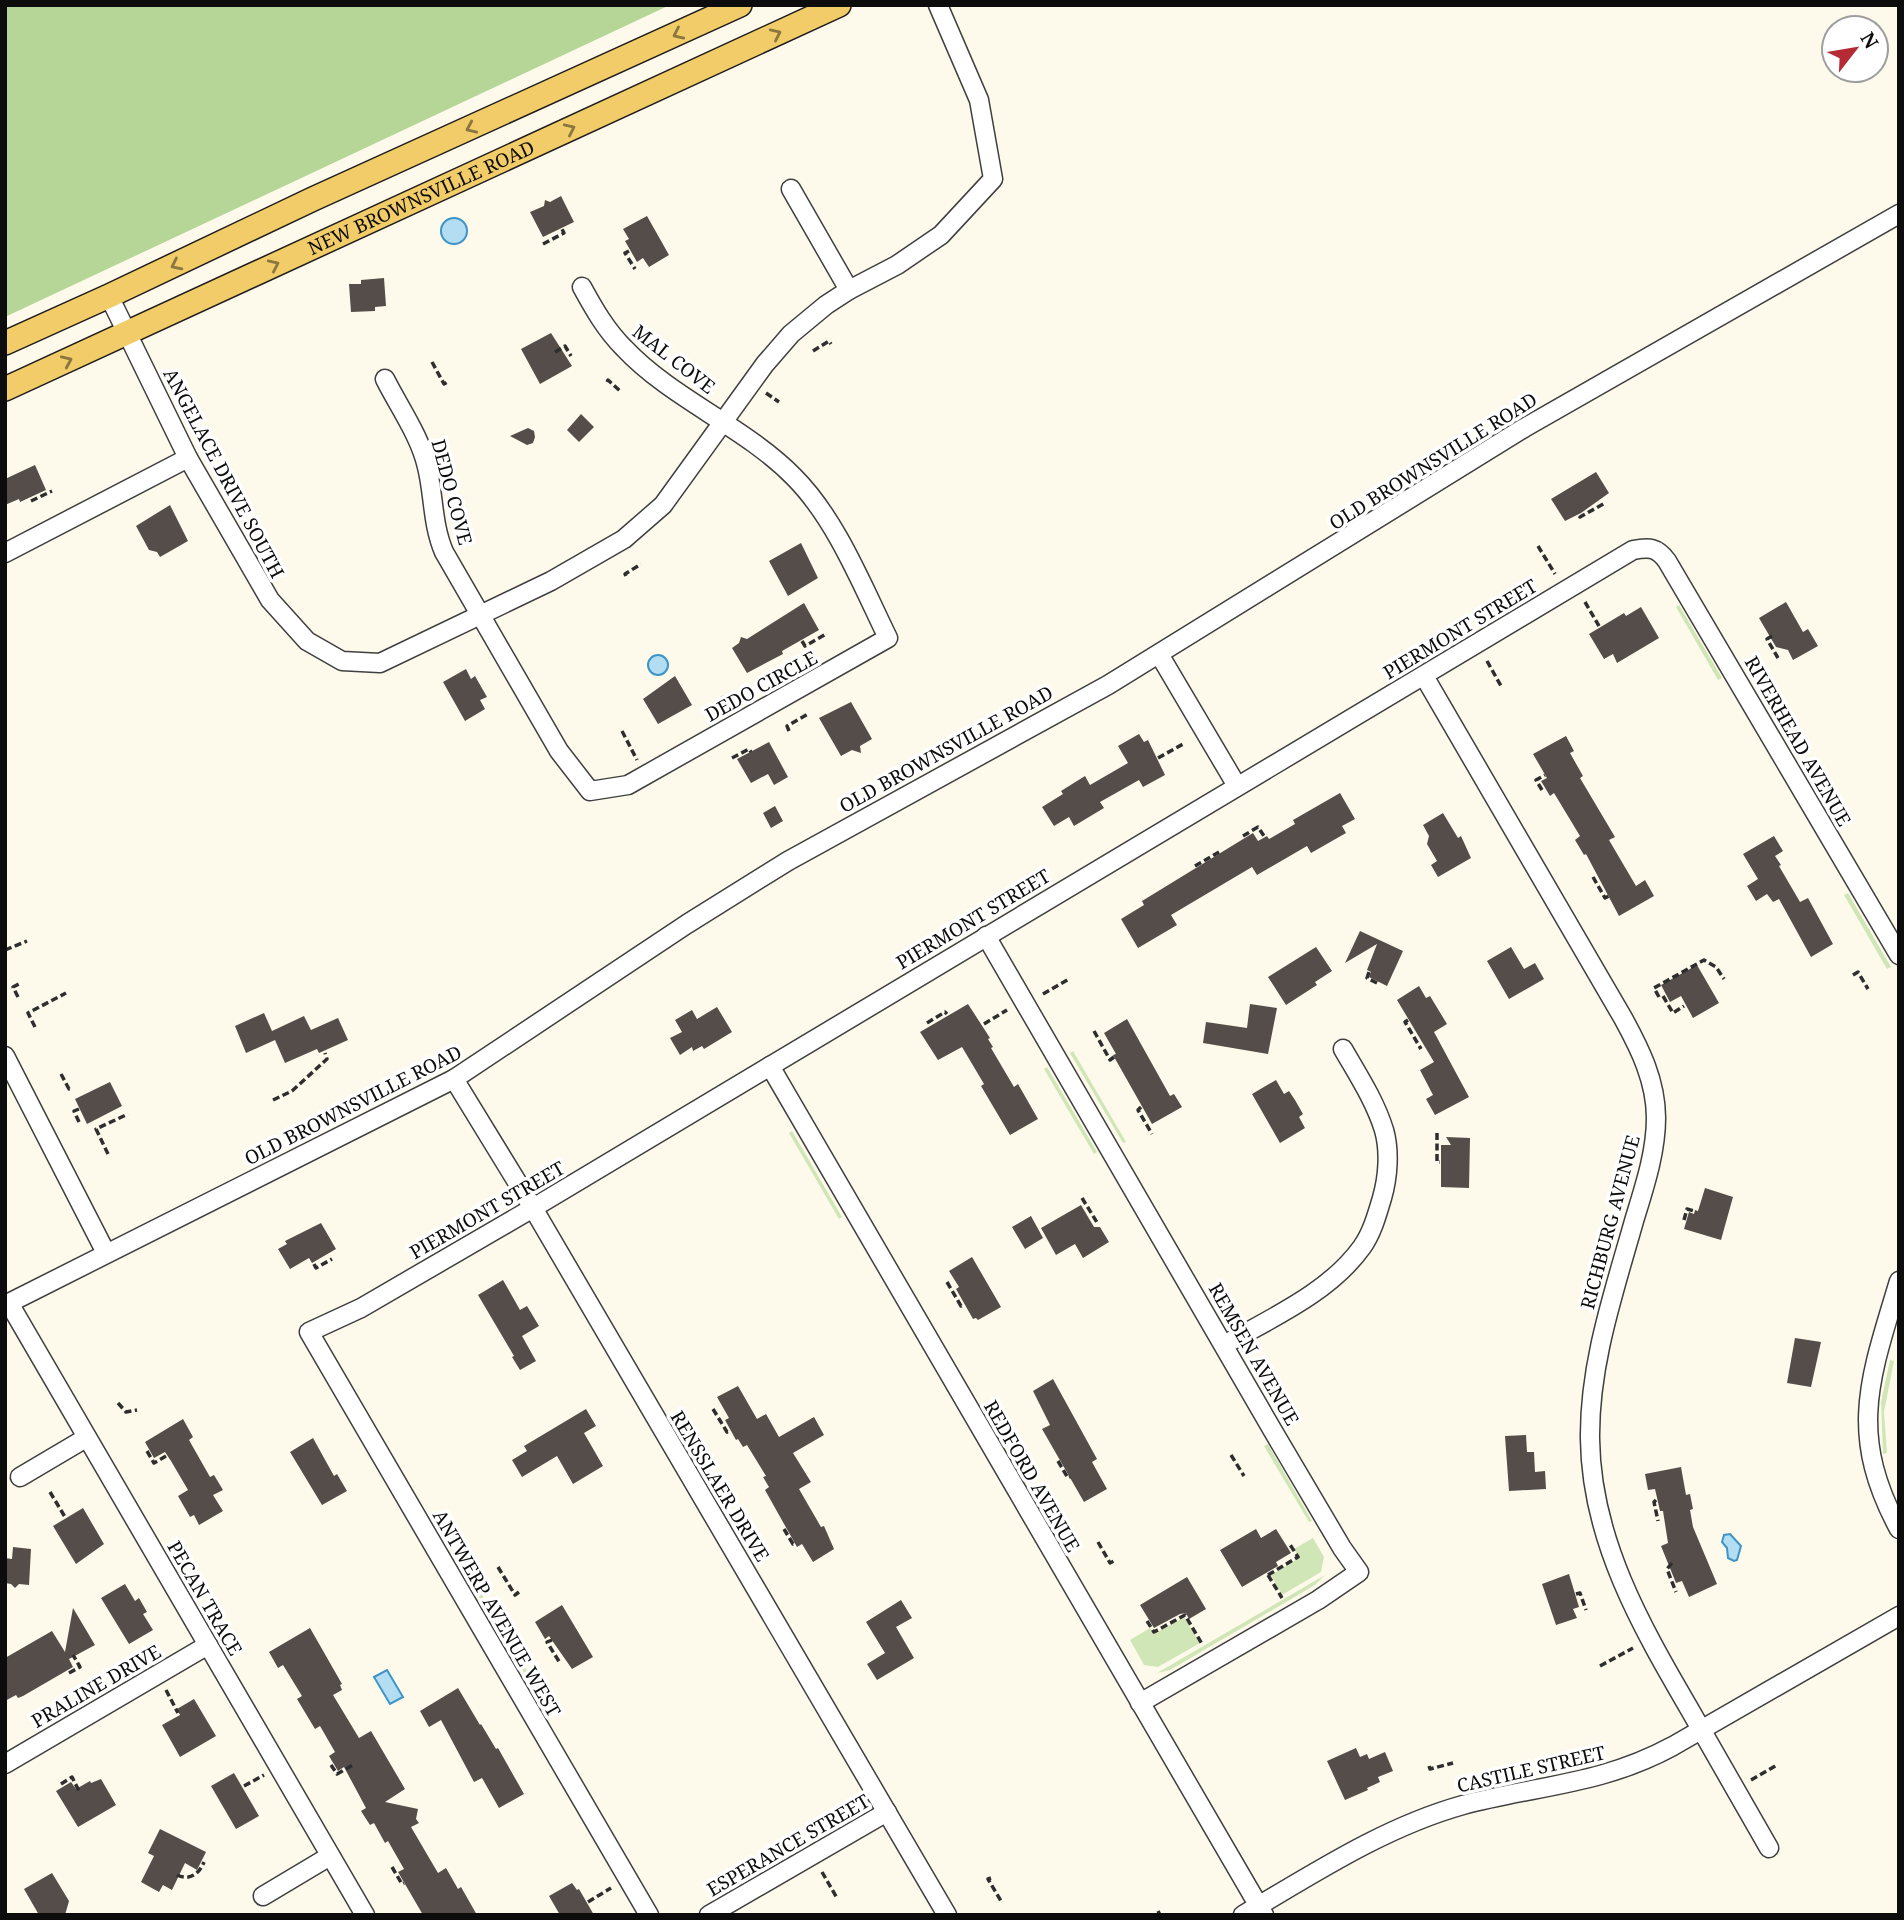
<svg xmlns="http://www.w3.org/2000/svg" width="1904" height="1920" font-family="'Noto Serif',serif">
  <style>
    .green { fill: #d1e6b7 }
    .forest { fill: #b5d697 }
    .water { fill: #b3ddf3; stroke: #3d94c6; stroke-width: 2 }
    .building { fill: #544d49 }
    .lines { fill: none; stroke-linecap: round; stroke-linejoin: round }
    .minor-casing { stroke: #3f3f3f; stroke-width: 21 }
    .major-casing { stroke: #1d1d1d; stroke-width: 26 }
    .path { stroke: #2e2e2e; stroke-width: 3.5; stroke-dasharray: 7 3.5; stroke-linecap: butt }
    .minor { stroke: #fff; stroke-width: 18 }
    .major { stroke: #f2cc68; stroke-width: 23 }
    .oneway { stroke: #8a763f }
    .labels { text-anchor: middle; dominant-baseline: central; stroke-width: 7; stroke-linejoin: round; paint-order: stroke }
    .street-label { font-size: 19px; fill: #0c0c0c; stroke: #fff }
  </style>
  <rect width="100%" height="100%" fill="#fefaeb"/>
  <g class="green">
    <polygon points="1679,605 1722,678 1718,680 1676,607"/>
    <polygon points="1848,893 1891,967 1887,969 1844,895"/>
    <polygon points="1073,1051 1126,1142 1123,1143 1070,1053"/>
    <polygon points="1047,1067 1097,1152 1094,1154 1044,1069"/>
    <polygon points="792,1131 842,1217 839,1219 789,1133"/>
    <polygon points="1890,1360 1894,1361 1884,1412 1887,1453 1883,1454 1881,1402"/>
    <polygon points="1268,1444 1312,1521 1309,1522 1264,1446"/>
    <polygon points="1313,1538 1324,1557 1321,1572 1282,1595 1271,1575 1299,1558 1294,1549"/>
    <polygon points="1325,1575 1315,1585 1170,1670 1157,1673"/>
    <polygon points="477,1586 529,1674 526,1676 474,1588"/>
    <polygon points="1184,1617 1200,1643 1158,1667 1144,1665 1130,1640 1150,1628 1154,1634"/>
  </g>
  <polygon class="forest" points="5,5 670,5 5,317"/>
  <g class="water">
    <circle cx="454" cy="231" r="13"/>
    <circle cx="658" cy="665" r="10"/>
    <polygon points="1730,1534 1741,1546 1737,1560 1734,1561 1728,1558 1727,1548 1722,1542 1724,1535"/>
    <polygon points="387,1670 403,1697 390,1704 374,1677"/>
  </g>
  <g class="building">
    <polygon points="561,196 574,222 543,237 530,212 544,206 545,200 550,202"/>
    <polygon points="647,216 669,255 649,267 643,258 637,262 625,241 629,239 623,229"/>
    <polygon points="384,278 386,306 375,307 375,311 351,312 349,284 361,284 361,280"/>
    <polygon points="551,333 572,366 540,384 521,349"/>
    <polygon points="581,414 594,427 579,442 567,430"/>
    <polygon points="528,428 534,431 535,437 533,443 527,445 510,436"/>
    <polygon points="35,465 46,490 20,502 19,499 5,505 5,479"/>
    <polygon points="1596,472 1609,493 1581,513 1565,521 1551,499"/>
    <polygon points="170,505 188,541 160,557 157,552 149,550 136,526"/>
    <polygon points="801,543 818,578 788,596 769,561"/>
    <polygon points="1786,602 1803,632 1808,629 1818,646 1793,660 1788,650 1776,647 1759,618"/>
    <polygon points="804,603 819,630 782,651 783,654 747,673 732,648 739,643 741,637 747,639"/>
    <polygon points="1641,607 1659,638 1617,663 1613,654 1604,659 1589,634 1624,613 1626,616"/>
    <polygon points="466,669 471,679 475,676 487,697 480,700 485,709 465,721 443,682"/>
    <polygon points="675,676 692,705 658,724 643,699"/>
    <polygon points="851,702 872,739 860,746 861,753 852,750 841,756 819,718"/>
    <polygon points="1139,734 1144,742 1148,740 1165,775 1143,787 1139,780 1100,802 1104,808 1074,826 1069,817 1054,826 1042,807 1063,794 1061,791 1085,776 1090,785 1128,763 1118,746"/>
    <polygon points="1566,736 1574,751 1570,753 1583,776 1580,778 1615,837 1609,840 1636,886 1645,880 1654,896 1619,916 1586,854 1584,855 1575,840 1580,836 1554,793 1550,796 1541,781 1547,778 1533,754"/>
    <polygon points="769,742 788,777 774,785 768,774 751,783 737,759"/>
    <polygon points="1340,793 1355,819 1342,826 1346,833 1311,853 1307,846 1257,875 1252,867 1171,915 1177,925 1138,948 1121,919 1144,905 1142,901 1253,833 1258,841 1267,836 1269,839 1295,824 1293,820"/>
    <polygon points="775,806 783,821 771,828 763,813"/>
    <polygon points="1443,813 1458,838 1461,836 1471,858 1438,877 1431,865 1437,861 1427,844 1429,836 1423,825"/>
    <polygon points="1774,836 1783,851 1775,856 1781,865 1779,866 1800,902 1808,898 1833,944 1811,957 1779,899 1773,902 1767,894 1756,901 1747,886 1758,879 1743,854"/>
    <polygon points="1360,931 1403,951 1387,986 1369,977 1371,972 1367,970 1377,944 1345,963"/>
    <polygon points="1316,947 1332,971 1315,982 1317,985 1286,1005 1268,977"/>
    <polygon points="1511,947 1524,969 1535,963 1544,979 1509,999 1487,961"/>
    <polygon points="1697,965 1719,1003 1693,1018 1681,996 1670,1002 1661,985"/>
    <polygon points="1419,986 1426,998 1430,996 1447,1024 1434,1032 1469,1097 1435,1115 1426,1099 1433,1095 1420,1070 1434,1062 1397,1000"/>
    <polygon points="968,1004 990,1038 988,1039 993,1047 991,1048 1014,1087 1018,1084 1038,1119 1010,1135 981,1086 984,1084 962,1047 938,1060 920,1032"/>
    <polygon points="1250,1004 1277,1008 1268,1054 1203,1043 1206,1022 1247,1028"/>
    <polygon points="717,1007 732,1032 704,1049 702,1046 693,1051 692,1047 680,1055 670,1038 682,1032 675,1020 692,1010 697,1019"/>
    <polygon points="264,1013 272,1031 304,1016 311,1030 338,1018 348,1040 319,1053 317,1049 285,1063 275,1040 246,1053 235,1026"/>
    <polygon points="1127,1019 1170,1096 1174,1094 1182,1107 1152,1124 1113,1055 1116,1054 1104,1033"/>
    <polygon points="1276,1080 1284,1094 1289,1091 1295,1100 1303,1114 1299,1117 1305,1128 1280,1143 1252,1094"/>
    <polygon points="110,1082 122,1106 87,1124 75,1099"/>
    <polygon points="1446,1137 1470,1138 1469,1188 1441,1187 1441,1145 1451,1145"/>
    <polygon points="1705,1188 1733,1197 1721,1240 1684,1229 1689,1212 1694,1214 1695,1210 1698,1211"/>
    <polygon points="1081,1205 1094,1227 1100,1227 1109,1242 1083,1258 1075,1244 1056,1255 1041,1228"/>
    <polygon points="1031,1216 1043,1238 1025,1249 1012,1227"/>
    <polygon points="321,1223 336,1249 312,1263 309,1258 290,1269 278,1249 287,1244 285,1241"/>
    <polygon points="972,1257 1001,1307 978,1320 976,1318 973,1319 956,1289 959,1287 949,1271"/>
    <polygon points="503,1280 520,1310 527,1306 539,1326 522,1336 536,1361 520,1370 512,1357 514,1356 478,1295"/>
    <polygon points="1795,1338 1821,1342 1811,1387 1787,1383"/>
    <polygon points="1053,1379 1097,1459 1092,1462 1107,1489 1084,1502 1042,1429 1050,1425 1033,1391"/>
    <polygon points="738,1386 757,1419 766,1414 779,1437 814,1417 824,1435 793,1453 811,1482 799,1489 821,1527 824,1526 834,1549 813,1562 802,1544 797,1547 765,1490 769,1487 763,1477 766,1476 747,1445 743,1447 738,1439 736,1440 725,1420 729,1418 717,1397"/>
    <polygon points="586,1409 596,1426 584,1433 603,1466 573,1484 557,1456 522,1477 512,1460 527,1451 524,1446"/>
    <polygon points="183,1419 193,1437 189,1440 210,1477 214,1475 223,1490 213,1495 223,1511 199,1525 194,1515 190,1517 178,1496 188,1490 171,1461 165,1452 154,1458 145,1442"/>
    <polygon points="1526,1435 1527,1452 1534,1452 1535,1472 1545,1471 1546,1489 1509,1491 1505,1436"/>
    <polygon points="313,1438 334,1476 337,1474 347,1491 322,1505 290,1452"/>
    <polygon points="1681,1467 1686,1495 1690,1494 1693,1509 1690,1510 1693,1527 1717,1584 1689,1597 1682,1581 1676,1583 1661,1546 1668,1543 1663,1511 1660,1511 1655,1489 1648,1490 1645,1474"/>
    <polygon points="83,1508 104,1544 76,1564 53,1526"/>
    <polygon points="1256,1529 1261,1538 1276,1529 1291,1553 1276,1562 1278,1566 1242,1587 1220,1550"/>
    <polygon points="13,1547 31,1549 29,1585 19,1584 15,1588 11,1584 5,1583 5,1558 12,1559"/>
    <polygon points="1569,1574 1579,1607 1573,1609 1577,1618 1556,1625 1542,1584"/>
    <polygon points="1187,1577 1206,1609 1189,1619 1186,1613 1180,1614 1154,1628 1140,1605"/>
    <polygon points="125,1584 135,1601 139,1598 147,1612 143,1614 153,1630 129,1644 101,1598"/>
    <polygon points="901,1600 912,1618 896,1627 914,1658 877,1680 867,1664 885,1653 866,1622"/>
    <polygon points="562,1605 593,1657 572,1669 549,1636 545,1639 535,1622"/>
    <polygon points="73,1608 95,1645 69,1659 73,1667 23,1696 18,1698 16,1695 5,1701 5,1658 52,1631 65,1652"/>
    <polygon points="310,1628 342,1684 340,1685 342,1690 333,1695 359,1738 371,1731 405,1789 385,1802 418,1809 416,1819 419,1823 411,1827 438,1873 446,1868 458,1889 461,1887 477,1915 423,1915 398,1872 404,1869 388,1841 385,1843 374,1823 370,1825 361,1811 366,1808 344,1767 338,1771 329,1756 335,1752 320,1726 315,1729 297,1699 302,1696 283,1665 278,1668 269,1652"/>
    <polygon points="458,1688 480,1725 481,1724 496,1749 498,1748 524,1794 499,1808 482,1778 474,1782 441,1720 429,1727 420,1711"/>
    <polygon points="194,1699 216,1736 180,1757 162,1725 180,1715 177,1709"/>
    <polygon points="1356,1748 1360,1757 1367,1754 1369,1759 1385,1752 1393,1771 1378,1777 1380,1782 1367,1788 1368,1790 1345,1800 1327,1761"/>
    <polygon points="234,1773 259,1816 236,1829 211,1786"/>
    <polygon points="101,1779 116,1805 78,1827 56,1791 71,1782 76,1789 90,1781 91,1783"/>
    <polygon points="160,1829 206,1852 197,1870 185,1863 172,1890 163,1885 159,1892 141,1882 154,1856 148,1853"/>
    <polygon points="52,1873 69,1901 65,1915 39,1915 24,1889"/>
    <polygon points="572,1883 577,1890 579,1889 594,1915 560,1915 549,1896"/>
  </g>
  <g class="lines">
    <g class="minor-casing">
      <g id="minor">
        <polyline points="791,189 849,290"/>
        <polyline points="109,296 188,458 270,600 307,641 342,661 380,663 551,581 624,539 663,505 765,364 791,334 826,305 849,290 897,265 941,235 993,179 979,100 938,5"/>
        <path d="M385 379C399 407 420 436 427 467 434 495 432 524 444 552L559 751 590 791 628 785 888 638C862 585 836 519 794 477 745 427 672 399 624 348 606 330 594 309 582 287"/>
        <polyline points="5,553 188,458"/>
        <polyline points="1159,654 1237,786"/>
        <path d="M1424 676 1623 1018C1640 1049 1656 1081 1656 1118 1656 1153 1644 1188 1634 1221 1614 1292 1589 1364 1590 1439 1591 1539 1641 1626 1690 1710 1716 1756 1743 1802 1769 1848"/>
        <polyline points="986,936 1273,1431 1342,1548 1359,1572 1318,1600 1140,1703"/>
        <polyline points="5,1056 106,1253"/>
        <polyline points="770,1066 1264,1915"/>
        <polyline points="454,1079 533,1208 947,1915"/>
        <path d="M1899 1281C1870 1378 1847 1433 1899 1529"/>
        <polyline points="9,1303 365,1915"/>
        <polyline points="5,1305 454,1079 687,924 788,861 1108,685 1524,428 1899,214"/>
        <path d="M1224 1345C1271 1318 1329 1293 1362 1247 1372 1233 1377 1215 1382 1198 1388 1177 1390 1151 1384 1130 1375 1101 1358 1075 1343 1049"/>
        <polyline points="20,1477 86,1438"/>
        <polyline points="5,1764 208,1645"/>
        <polyline points="263,1896 330,1856"/>
        <path d="M649 1915 309 1332 361 1308 533 1208 1633 550C1649 547 1657 547 1667 561L1899 955"/>
        <polyline points="709,1915 887,1812"/>
        <path d="M1243 1915C1313 1874 1384 1827 1463 1805 1538 1785 1601 1785 1673 1746L1899 1616"/>
      </g>
    </g>
    <g class="major-casing">
      <g id="major">
        <polyline points="5,343 109,296 313,199 740,5"/>
        <path id="s1" d="M5 389 839 5"/>
      </g>
    </g>
    <g class="path">
      <polyline points="543,244 564,233 562,229"/>
      <polyline points="629,251 625,253 635,269"/>
      <polyline points="813,351 829,341 831,344"/>
      <polyline points="555,352 565,346 571,356"/>
      <polyline points="432,362 444,384 449,381"/>
      <polyline points="607,382 608,380 620,391"/>
      <polyline points="766,393 779,402"/>
      <polyline points="31,501 52,491"/>
      <polyline points="1579,516 1580,517 1605,503"/>
      <polyline points="1538,546 1555,574"/>
      <polyline points="626,576 625,574 641,564"/>
      <polyline points="1585,602 1599,626"/>
      <polyline points="1772,636 1767,639 1778,658"/>
      <polyline points="802,641 805,646 826,634"/>
      <polyline points="1487,661 1501,686"/>
      <polyline points="722,696 729,709"/>
      <polyline points="622,731 637,760"/>
      <polyline points="789,731 787,726 808,714"/>
      <polyline points="732,758 749,749 751,752"/>
      <polyline points="1158,758 1185,743"/>
      <polyline points="1542,790 1536,780 1545,775"/>
      <polyline points="1243,836 1258,827 1264,836"/>
      <polyline points="1195,866 1219,852"/>
      <polyline points="1593,877 1605,898 1609,896"/>
      <polyline points="5,950 27,941"/>
      <polyline points="1369,972 1367,978 1377,983"/>
      <polyline points="1853,975 1858,972 1868,989"/>
      <polyline points="1043,994 1069,979"/>
      <polyline points="1663,996 1673,1013 1684,1006"/>
      <polyline points="18,997 13,987 21,983"/>
      <polyline points="1659,997 1654,988 1704,960 1716,967 1724,979"/>
      <polyline points="1408,1020 1405,1022 1421,1049"/>
      <polyline points="927,1023 945,1012 947,1014"/>
      <polyline points="984,1024 1007,1010"/>
      <polyline points="35,1027 28,1013 66,993"/>
      <polyline points="1094,1031 1110,1060 1114,1057"/>
      <polyline points="61,1074 69,1089 71,1088"/>
      <polyline points="273,1100 292,1091 327,1059 325,1053"/>
      <polyline points="1141,1107 1138,1110 1152,1134"/>
      <polyline points="79,1109 74,1111 79,1122"/>
      <polyline points="1437,1133 1437,1162 1440,1162"/>
      <polyline points="108,1154 96,1129 128,1114"/>
      <polyline points="1082,1198 1098,1224"/>
      <polyline points="1684,1220 1687,1209 1694,1211"/>
      <polyline points="314,1264 316,1268 332,1259"/>
      <polyline points="947,1282 961,1306 963,1304"/>
      <polyline points="118,1403 126,1412 137,1410"/>
      <polyline points="713,1409 727,1432 730,1431"/>
      <polyline points="147,1451 154,1463 166,1456"/>
      <polyline points="1231,1455 1244,1476"/>
      <polyline points="1058,1461 1068,1478 1070,1477"/>
      <polyline points="50,1492 65,1517"/>
      <polyline points="1656,1500 1654,1502 1658,1521"/>
      <polyline points="784,1529 793,1544 795,1543"/>
      <polyline points="1098,1542 1110,1563 1114,1561"/>
      <polyline points="1672,1563 1667,1569 1676,1592"/>
      <polyline points="498,1567 515,1595 519,1592"/>
      <polyline points="1268,1575 1298,1557 1289,1543"/>
      <polyline points="1268,1575 1282,1598"/>
      <polyline points="1576,1594 1580,1593 1586,1610"/>
      <polyline points="1147,1621 1154,1632 1185,1615 1202,1644"/>
      <polyline points="552,1640 547,1642 560,1663"/>
      <polyline points="1600,1666 1633,1648"/>
      <polyline points="69,1673 80,1667 73,1655"/>
      <polyline points="166,1690 178,1713"/>
      <polyline points="331,1765 337,1774 353,1765"/>
      <polyline points="1429,1766 1430,1769 1453,1763"/>
      <polyline points="1751,1780 1777,1765"/>
      <polyline points="61,1784 72,1777 79,1791"/>
      <polyline points="244,1786 264,1775"/>
      <polyline points="392,1867 402,1884 404,1883"/>
      <polyline points="822,1872 837,1898"/>
      <path d="M177 1875C190 1881 199 1874 204 1862"/>
      <polyline points="991,1878 988,1879 1001,1901"/>
      <polyline points="588,1902 611,1888"/>
      <polyline points="1158,1911 1160,1915"/>
    </g>
    <use href="#minor" class="minor"/>
    <use href="#major" class="major"/>
  </g>
  <defs><path id="oneway-chevron" d="M-2-3.5L2.5 0L-2 3.5" fill="none" stroke-width="1.6" stroke-linecap="round" stroke-linejoin="round" transform="scale(1.75)"/></defs>
  <g class="oneway">
    <use href="#oneway-chevron" transform="translate(678 34) rotate(155)"/>
    <use href="#oneway-chevron" transform="translate(776 34) rotate(-25)"/>
    <use href="#oneway-chevron" transform="translate(471 128) rotate(156)"/>
    <use href="#oneway-chevron" transform="translate(570 129) rotate(-25)"/>
    <use href="#oneway-chevron" transform="translate(176 265) rotate(154)"/>
    <use href="#oneway-chevron" transform="translate(274 265) rotate(-25)"/>
    <use href="#oneway-chevron" transform="translate(67 361) rotate(-24)"/>
  </g>
  <g class="labels">
    <g class="street-label">
      <text stroke="none"><textPath href="#s1" startOffset="458">NEW BROWNSVILLE ROAD</textPath></text>
      <text transform="translate(674 359) rotate(38)">MAL COVE</text>
      <text transform="translate(1433 461) rotate(-32)">OLD BROWNSVILLE ROAD</text>
      <text transform="translate(224 473) rotate(62)">ANGELACE DRIVE SOUTH</text>
      <text transform="translate(452 492) rotate(75)">DEDO COVE</text>
      <text transform="translate(1460 629) rotate(-31)">PIERMONT STREET</text>
      <text transform="translate(761 686) rotate(-29)">DEDO CIRCLE</text>
      <text transform="translate(1798 741) rotate(60)">RIVERHEAD AVENUE</text>
      <text transform="translate(946 749) rotate(-29)">OLD BROWNSVILLE ROAD</text>
      <text transform="translate(973 919) rotate(-31)">PIERMONT STREET</text>
      <text transform="translate(353 1105) rotate(-27)">OLD BROWNSVILLE ROAD</text>
      <text transform="translate(487 1210) rotate(-30)">PIERMONT STREET</text>
      <text transform="translate(1610 1222) rotate(-75)">RICHBURG AVENUE</text>
      <text transform="translate(1254 1354) rotate(60)">REMSEN AVENUE</text>
      <text transform="translate(1032 1476) rotate(60)">REDFORD AVENUE</text>
      <text transform="translate(720 1486) rotate(59)">RENSSLAER DRIVE</text>
      <text transform="translate(205 1598) rotate(60)">PECAN TRACE</text>
      <text transform="translate(497 1613) rotate(60)">ANTWERP AVENUE WEST</text>
      <text transform="translate(96 1686) rotate(-30)">PRALINE DRIVE</text>
      <text transform="translate(1531 1769) rotate(-13)">CASTILE STREET</text>
      <text transform="translate(788 1845) rotate(-30)">ESPERANCE STREET</text>
    </g>
  </g>
  <rect width="1904" height="1920" fill="none" stroke="#0c0c0c" stroke-width="14"/>
  <g transform="translate(1855 49) rotate(59)"><circle r="33" fill="#ffffff" stroke="#9e9e9e" stroke-width="2"/>
  <path d="M0-5L12 26L0 18L-12 26Z" fill="#b42b36"/>
  <text y="-10" font-size="19" font-weight="bold" text-anchor="middle" fill="#0c0c0c">N</text>
  </g>
</svg>
